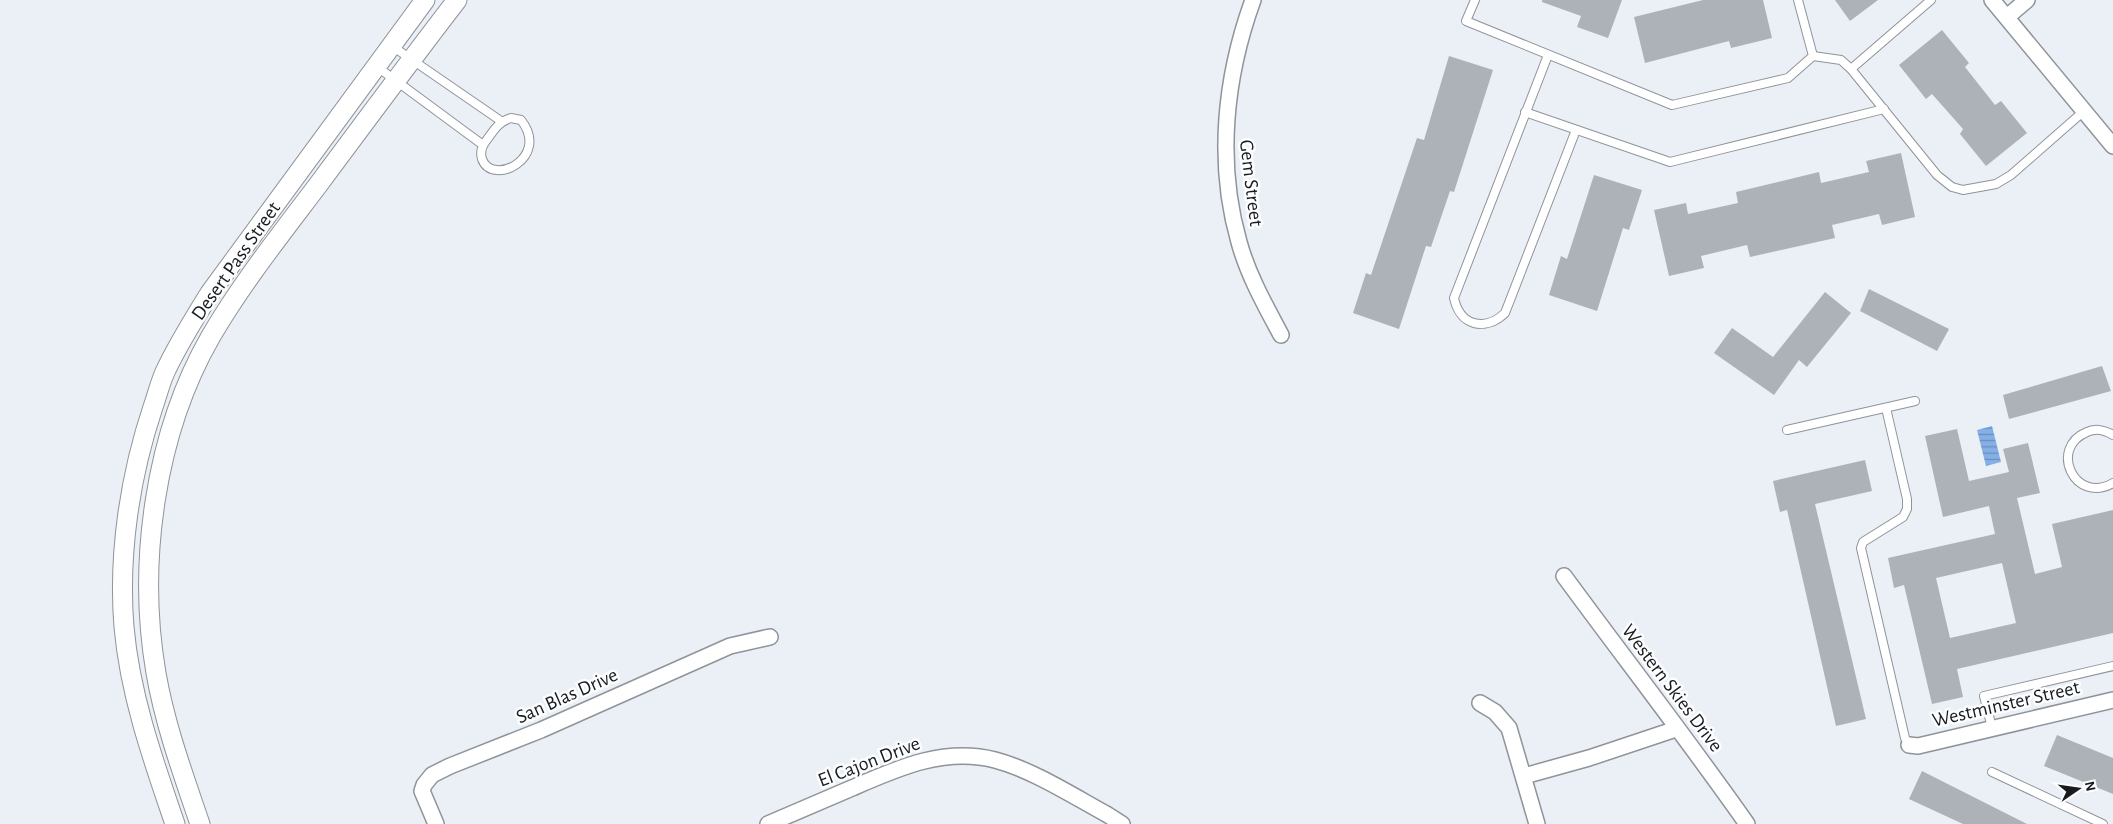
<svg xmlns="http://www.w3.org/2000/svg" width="2113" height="824" font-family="'Alegreya Sans',sans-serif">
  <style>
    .water { fill: url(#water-rules) }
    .building { fill: #adb2b8; fill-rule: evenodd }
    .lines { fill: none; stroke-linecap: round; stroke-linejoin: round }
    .service-casing { stroke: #8e9499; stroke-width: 10 }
    .minor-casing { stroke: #8e9499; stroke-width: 18 }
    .tertiary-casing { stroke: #8e9499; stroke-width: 21 }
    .service { stroke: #fff; stroke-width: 8 }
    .minor { stroke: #fff; stroke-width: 15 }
    .tertiary { stroke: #fff; stroke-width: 19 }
    .labels { text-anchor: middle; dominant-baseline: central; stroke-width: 5; stroke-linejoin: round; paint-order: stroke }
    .street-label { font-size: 20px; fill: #181a1c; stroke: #fcfdfe }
  </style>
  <defs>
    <pattern id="water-rules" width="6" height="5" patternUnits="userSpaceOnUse" patternTransform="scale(1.25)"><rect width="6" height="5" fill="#84b0e6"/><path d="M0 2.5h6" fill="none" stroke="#6b8eba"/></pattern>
  </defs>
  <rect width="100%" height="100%" fill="#eaf0f6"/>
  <polygon class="water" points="1992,426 2001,462 1986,466 1977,430"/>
  <g class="building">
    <polygon points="1542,0 1622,0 1608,38 1577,27 1581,16 1542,2"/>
    <polygon points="1703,0 1763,0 1772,38 1731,48 1729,41 1645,63 1634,17"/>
    <polygon points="1835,0 1878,0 1850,21"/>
    <polygon points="1942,30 1969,63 1965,67 1995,105 2001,101 2027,133 1986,166 1960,134 1963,129 1932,94 1926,99 1899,65"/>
    <polygon points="1449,56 1493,70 1454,192 1450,191 1431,247 1426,246 1399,329 1353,313 1366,273 1371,275 1417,138 1424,140"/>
    <polygon points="1901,153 1915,217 1882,225 1879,214 1832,225 1835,238 1750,257 1747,245 1701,256 1704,268 1669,276 1654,210 1686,203 1688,214 1738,203 1736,192 1819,172 1821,183 1869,172 1866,161"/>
    <polygon points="1594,175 1642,190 1629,230 1623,228 1597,311 1549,295 1561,256 1567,259"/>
    <polygon points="1869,289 1949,329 1937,351 1860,311"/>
    <polygon points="1825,292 1851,313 1807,367 1799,360 1774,395 1714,353 1732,328 1773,357"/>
    <polygon points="2102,366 2111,391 2009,419 2003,395"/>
    <path d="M1957 429 1969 481 2009 472 2003 449 2028 443 2040 493 2017 498 2035 574 2062 567 2052 524 2113 510V633L1957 669 1963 697 1932 704 1904 585 1894 588 1888 558 1995 534 1989 506 1943 517 1925 436ZM2002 563 2016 623 1950 638 1936 578Z"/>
    <polygon points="1865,460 1872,491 1815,504 1866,719 1836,726 1787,510 1780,512 1773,481"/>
    <polygon points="2057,735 2113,758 2113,794 2044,766"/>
    <polygon points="1922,771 2027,824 1963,824 1909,799"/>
  </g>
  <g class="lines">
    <g class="service-casing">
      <g id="service">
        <polyline points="1475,0 1466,21 1672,105 1788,78 1813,56 1798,0"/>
        <polyline points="392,46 501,121"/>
        <path d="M1548 55 1454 298C1460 326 1485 332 1505 313L1576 130"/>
        <polyline points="1813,56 1841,60 1851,69 1937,175 1952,187 1963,190 1996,184 2011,175 2084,111"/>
        <polyline points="376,66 483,145"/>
        <polyline points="1851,69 1931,0"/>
        <polyline points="1525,112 1670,162 1884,109"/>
        <path d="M511 118 521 120C551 158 492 187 482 159 480 152 482 146 486 141 494 130 498 122 511 118Z"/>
        <polyline points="1886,408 1907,499 1907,509 1903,517 1863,542 1861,548 1905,738 1909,745"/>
        <polyline points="1787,430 1915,401"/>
        <path d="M2113 435C2105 430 2095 428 2087 432 2048 448 2075 505 2113 483"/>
        <polyline points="1992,728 1984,696 2113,666"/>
        <polyline points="1992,772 2103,824"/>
      </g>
    </g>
    <g class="minor-casing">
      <g id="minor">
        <path d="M1253 0C1225 77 1216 162 1239 242 1248 275 1265 305 1281 335"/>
        <polyline points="1992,0 2113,146"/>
        <polyline points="2007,17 2027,0"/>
        <path d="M1564 576C1625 659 1688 740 1747 824"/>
        <polyline points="1480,703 1495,712 1509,728 1537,824"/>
        <polyline points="1909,745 1918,746 2113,700"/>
        <polyline points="1524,776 1589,758 1676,729"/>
        <polyline points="436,824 422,791 424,785 432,775 450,766 541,730 730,646 770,637"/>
        <path d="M768 824C796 812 824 800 852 788 898 768 944 747 995 760 1033 770 1073 796 1108 815L1122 824"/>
      </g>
    </g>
    <g class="tertiary-casing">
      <g id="tertiary">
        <path d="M175 824C153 760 130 695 124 627 118 554 130 476 153 407 157 396 160 383 165 372 178 344 194 319 210 293L425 0"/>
        <path d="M200 824C183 774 165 725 156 673 137 563 155 433 211 336 242 283 281 234 318 185 364 123 410 61 457 0"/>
      </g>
    </g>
    <use href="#service" class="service"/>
    <use href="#minor" class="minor"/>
    <use href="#tertiary" class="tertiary"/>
  </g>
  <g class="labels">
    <g class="street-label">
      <text transform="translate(1251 183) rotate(83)">Gem Street</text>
      <text transform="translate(236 261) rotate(-55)">Desert Pass Street</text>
      <text transform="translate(1672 688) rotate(53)">Western Skies Drive</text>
      <text transform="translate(567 696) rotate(-24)">San Blas Drive</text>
      <text transform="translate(2006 704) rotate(-13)">Westminster Street</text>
      <text transform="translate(869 762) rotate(-21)">El Cajon Drive</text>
    </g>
  </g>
  <g transform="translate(2078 789) rotate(77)" stroke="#fcfdfe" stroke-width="4" paint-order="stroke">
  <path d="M0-4L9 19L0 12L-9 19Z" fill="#181a1c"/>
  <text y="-8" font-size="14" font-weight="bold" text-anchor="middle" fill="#181a1c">N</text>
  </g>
</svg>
